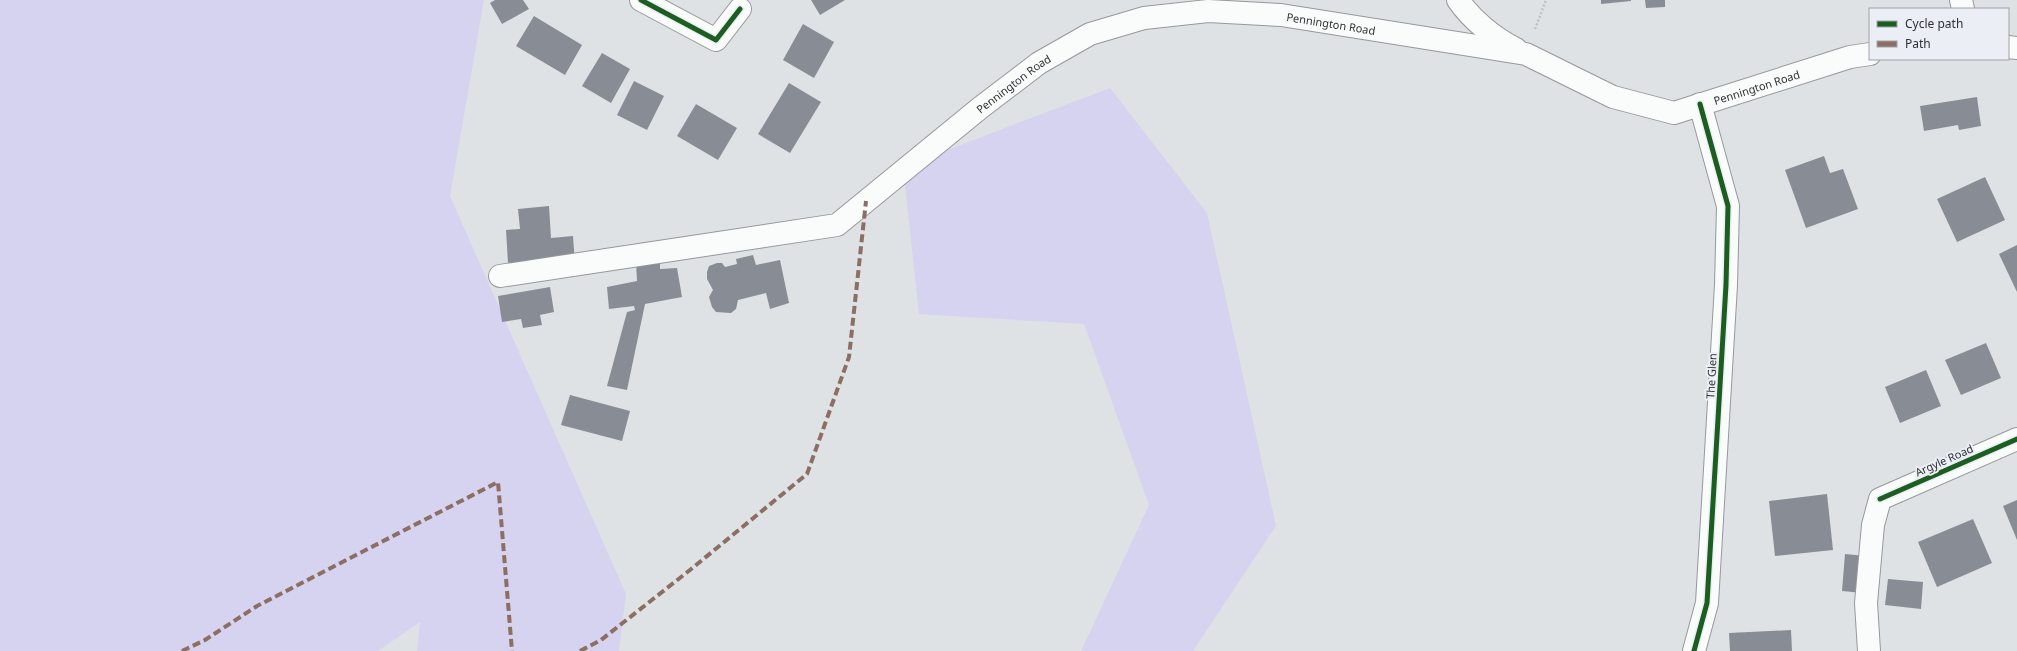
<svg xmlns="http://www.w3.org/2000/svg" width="2017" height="651" font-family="'Noto Sans',sans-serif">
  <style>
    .green { fill: #d5d3ef }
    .building { fill: #888c95 }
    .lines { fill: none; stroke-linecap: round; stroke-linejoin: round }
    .minor-casing { stroke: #96989a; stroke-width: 24 }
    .path { stroke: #bfc0c2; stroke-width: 2.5; stroke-dasharray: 2 2; stroke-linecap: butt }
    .minor { stroke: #fafbfb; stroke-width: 22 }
    .quiet { stroke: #8d6e63; stroke-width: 4; stroke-dasharray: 8 4; stroke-linecap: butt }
    .cycleway-casing { stroke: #ebeff5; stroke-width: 8 }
    .cycleway { stroke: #1b5e20; stroke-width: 5 }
    .labels { text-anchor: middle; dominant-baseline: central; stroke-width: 4; stroke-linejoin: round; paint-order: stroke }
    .street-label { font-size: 11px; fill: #2e3032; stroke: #ebeff5 }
  </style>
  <rect width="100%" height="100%" fill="#dfe2e5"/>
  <g class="green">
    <polygon points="0,0 484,0 450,196 626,594 619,651 417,651 420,622 378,651 0,651"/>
    <polygon points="1110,88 1207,213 1276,526 1193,651 1081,651 1149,505 1084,324 919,314 903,167"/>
  </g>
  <g class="building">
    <polygon points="495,0 523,0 529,9 502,24 490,3"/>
    <polygon points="811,0 845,0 820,15"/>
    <polygon points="1601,0 1631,0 1631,1 1601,4"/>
    <polygon points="1645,0 1665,0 1665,7 1646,8"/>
    <polygon points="534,16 582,45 565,75 516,46"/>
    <polygon points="803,24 834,42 814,78 783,60"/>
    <polygon points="602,53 630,69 611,103 582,86"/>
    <polygon points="634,81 664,96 647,130 617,115"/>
    <polygon points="789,83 821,102 790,153 758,134"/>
    <polygon points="1977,97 1981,126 1959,130 1958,125 1924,131 1920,106"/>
    <polygon points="696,104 737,128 718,160 677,136"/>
    <polygon points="1824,156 1830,173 1843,169 1858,209 1806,228 1785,170"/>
    <polygon points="1985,177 2005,220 1957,242 1937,199"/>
    <polygon points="549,206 551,238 573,236 575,264 547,260 508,263 506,230 520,229 518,209"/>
    <polygon points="2017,245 2017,292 1999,254"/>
    <polygon points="753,255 756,265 780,260 789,303 770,309 766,293 738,300 736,309 731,313 716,312 712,307 709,297 713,290 707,279 707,272 709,266 717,263 722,263 725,267 737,264 736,259"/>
    <polygon points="660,259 660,269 677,268 682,297 645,304 627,390 607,386 627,312 635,310 634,306 609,309 607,287 637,281 636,261"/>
    <polygon points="550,287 554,312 540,315 542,325 523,328 521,319 502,322 498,296"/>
    <polygon points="1986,343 2001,378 1961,395 1945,360"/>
    <polygon points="1926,370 1941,406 1900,423 1885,387"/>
    <polygon points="570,395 630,411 622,441 561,425"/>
    <polygon points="1827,494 1833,550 1775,556 1769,501"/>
    <polygon points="2017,500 2017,540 2003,506"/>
    <polygon points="1973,519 1992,563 1937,587 1918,542"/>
    <polygon points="1845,554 1866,556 1863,593 1842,591"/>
    <polygon points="1888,579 1923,582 1921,609 1885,605"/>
    <polygon points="1791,630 1792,651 1730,651 1729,633"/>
  </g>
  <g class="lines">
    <g class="minor-casing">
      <g id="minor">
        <polyline points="641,0 716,40 740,9"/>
        <path d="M1458 0C1472 20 1494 38 1516 49"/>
        <polyline points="1961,0 1963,9"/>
        <polyline points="2008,47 2017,48"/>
        <path id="s1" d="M500 276 837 225 980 108 1039 63 1090 34 1144 18 1208 11 1281 15 1526 54 1613 97 1674 113 1850 57 1870 54"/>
        <polyline points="1694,651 1707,603 1726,285 1728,206 1700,104"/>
        <polyline points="1869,651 1866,603 1873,525 1880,499 2017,439"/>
      </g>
    </g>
    <polyline class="path" points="1535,29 1546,0"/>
    <use href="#minor" class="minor"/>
    <g class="quiet">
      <polyline points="182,651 205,640 257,606 498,482 512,651"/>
      <polyline points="580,651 601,640 690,570 807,474 849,357 866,201"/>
    </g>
    <g class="cycleway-casing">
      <g id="cycleway">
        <polyline points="641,0 716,40 740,9"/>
        <polyline points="1880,499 2017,439"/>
        <polyline points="1694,651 1707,603 1726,285 1728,206 1700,104"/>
      </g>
    </g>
    <use href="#cycleway" class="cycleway"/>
  </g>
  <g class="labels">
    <g class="street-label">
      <text stroke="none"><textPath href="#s1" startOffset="903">Pennington Road</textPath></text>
      <text stroke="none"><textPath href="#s1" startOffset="567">Pennington Road</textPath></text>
      <text stroke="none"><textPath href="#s1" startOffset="1347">Pennington Road</textPath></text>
      <text transform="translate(1711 376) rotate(-87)">The Glen</text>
      <text transform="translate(1944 460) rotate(-24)">Argyle Road</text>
    </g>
  </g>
  <rect x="1869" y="8" width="140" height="52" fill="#ebeff5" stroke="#9fa3a7"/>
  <rect x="1877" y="21" width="20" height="6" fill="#1b5e20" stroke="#9fa3a7"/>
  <text x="1905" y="28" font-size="12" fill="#2e3032">Cycle path</text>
  <rect x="1877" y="41" width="20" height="6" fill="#8d6e63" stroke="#9fa3a7"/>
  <text x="1905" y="48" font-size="12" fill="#2e3032">Path</text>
</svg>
